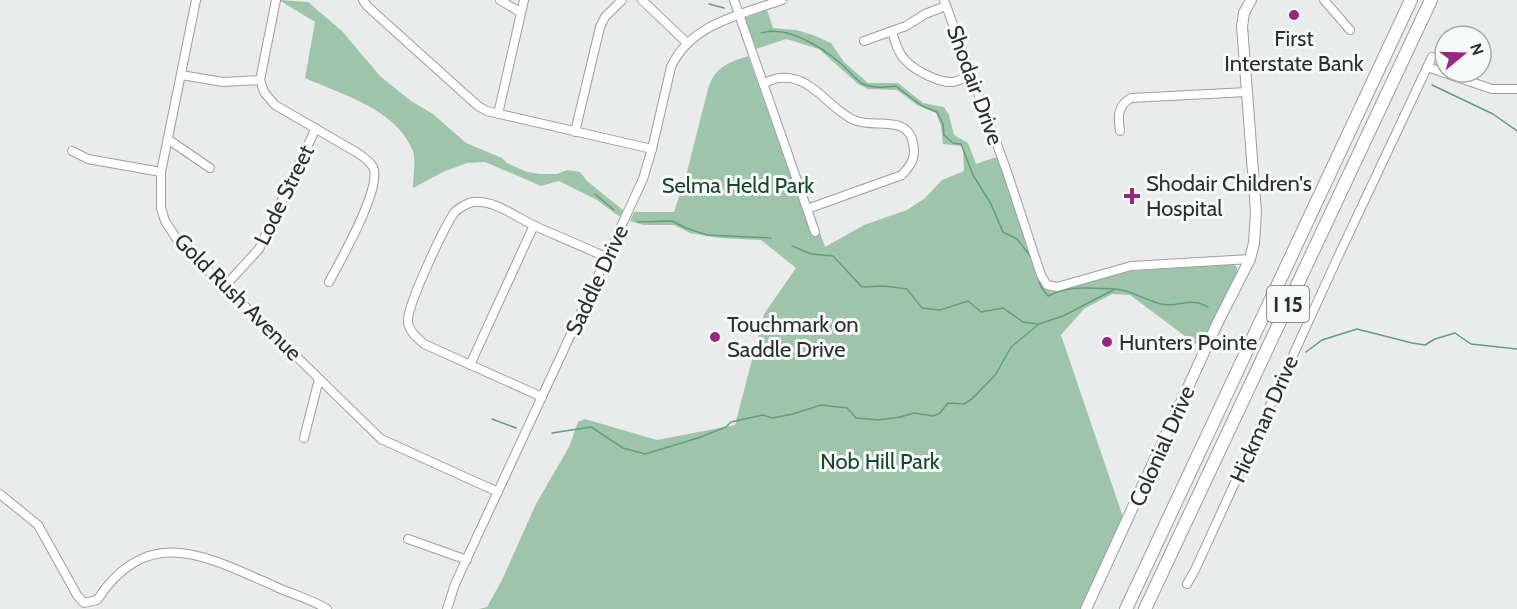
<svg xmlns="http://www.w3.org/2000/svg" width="1517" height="609" font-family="Cabin,sans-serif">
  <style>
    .green { fill: #9ec5ab }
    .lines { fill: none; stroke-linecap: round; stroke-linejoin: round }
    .stream { stroke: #60a079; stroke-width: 1.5 }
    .minor-casing { stroke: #9c9e9d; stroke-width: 10 }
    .major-casing { stroke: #9c9e9d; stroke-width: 12 }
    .highway-casing { stroke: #9c9e9d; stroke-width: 14 }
    .minor { stroke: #fff; stroke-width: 8 }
    .major { stroke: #fff; stroke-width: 10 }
    .highway { stroke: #fff; stroke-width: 12 }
    .poi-dot { fill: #982684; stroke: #f7faf8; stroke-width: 2 }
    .labels { text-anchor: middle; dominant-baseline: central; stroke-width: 6; stroke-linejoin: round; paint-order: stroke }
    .shield { fill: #f7faf8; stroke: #6a6d6b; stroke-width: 1.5 }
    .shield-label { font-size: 21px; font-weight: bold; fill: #2e302f }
    .poi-label { font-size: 22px; fill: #2e302f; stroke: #f7faf8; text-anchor: start }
    .street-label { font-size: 22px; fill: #2e302f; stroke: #f7faf8 }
    .park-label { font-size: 22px; fill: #16482d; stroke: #f7faf8 }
  </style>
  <rect width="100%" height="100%" fill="#e9ecea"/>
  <g class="green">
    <path d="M279 0 308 2 342 31 380 76 411 101 433 114 466 143 502 158 507 163 527 172 540 174H557L567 170 580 172 587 181 623 210 620 217 597 200 559 181 541 186 485 162 467 163 443 172 413 188C413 178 416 161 413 151 396 109 343 95 305 78L315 22Z"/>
    <path d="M767 10 773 28 796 30 813 35 831 43 844 62 868 83H898L923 103 944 107 949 115 954 135 968 143 976 164 1005 154 1050 292 1119 272 1232 264 1237 267V272L1201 348 1130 295 1112 294 1084 309 1061 335 1124 520 1082 609H479L487 607 502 580 536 504 569 447 578 422 585 419 657 440 735 425 764 314 796 268 761 240 719 238 690 233 674 225H644L630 221 634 212H674L686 176 708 89C715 67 727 63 748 56L811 232 819 230 825 247 864 225 907 210 925 198 942 180 964 171 963 149 961 146 943 144 941 126 936 113 917 105 897 90 868 89 858 84 819 49 786 39 756 49 745 18Z"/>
  </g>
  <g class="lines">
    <g class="stream">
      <polyline points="709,4 724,8"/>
      <path d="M761 33C786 25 820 46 839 62 847 68 854 79 863 84 874 89 885 87 896 86L922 106 937 112 943 124 944 135 953 143 961 144 973 175 991 204 1003 232 1017 239 1031 257"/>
      <polyline points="1432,85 1493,114 1517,131"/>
      <polyline points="595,194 614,210"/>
      <polyline points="637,222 672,221 686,228 707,235 771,238"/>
      <polyline points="792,246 811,254 833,256 862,287 884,286 907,289 922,308 940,310 968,301 981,312 1003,308 1023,322 1038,324"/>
      <path d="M1038 278 1041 287 1048 296C1070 285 1091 288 1114 289"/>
      <polyline points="1306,352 1322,340 1357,329 1412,343 1425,345 1435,339 1455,333 1471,344 1517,349"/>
      <polyline points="492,419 516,428"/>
      <path d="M552 433 591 427 623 448 645 454 698 438 726 427 731 422 762 415 772 418 793 414 821 405 847 408 856 418 879 420 900 417 914 413 933 416 940 413 948 403 964 404 972 399 996 374 1011 347 1039 324 1063 316 1115 289C1131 290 1145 300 1161 304 1181 308 1188 296 1208 307"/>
    </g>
    <g class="minor-casing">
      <g id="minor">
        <polyline points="196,0 161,172 161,208 165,221 178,241 381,439 498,492"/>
        <path d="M276 0 260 80 264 92 275 105 356 152C362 156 369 160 373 167 383 187 340 261 329 282"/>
        <polyline points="363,0 367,6 478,106 487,111 652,149"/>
        <polyline points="500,0 520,12"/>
        <polyline points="642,0 687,43"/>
        <polyline points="734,0 815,232"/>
        <polyline points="944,0 1006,169 1041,275 1047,285 1057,287 1131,266 1250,259"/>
        <polyline points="1324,0 1350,30"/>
        <path d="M892 31C895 42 898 53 906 61 916 71 939 83 953 82 959 81 966 77 971 75"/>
        <polyline points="864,41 906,26 925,14 946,6"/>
        <polyline points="1427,67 1492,89 1517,89"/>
        <polyline points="181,75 223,82 260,80"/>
        <path d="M763 83C768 82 775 78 780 78 811 74 829 109 854 120 873 129 908 114 913 143 916 157 912 164 902 175L807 209"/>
        <polyline points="498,114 524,0"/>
        <path d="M1120 131C1118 117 1117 106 1131 98L1247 92"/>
        <polyline points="575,132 600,27 605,17 622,0"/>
        <polyline points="169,140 210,168"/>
        <polyline points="72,151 88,159 161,172"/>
        <polyline points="225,286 259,249 316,128"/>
        <polyline points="470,365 534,225"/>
        <path d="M542 397 424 344C417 338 409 331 408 322 406 307 444 228 454 213 458 208 468 203 473 202 496 200 517 218 537 227 560 237 584 247 608 258"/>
        <polyline points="304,438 319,379"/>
        <path d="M0 494 38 525 77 595 84 603 97 600C147 524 204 555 272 585 290 594 309 598 327 609"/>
        <polyline points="408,539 467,560"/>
        <polyline points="1187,584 1195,570 1337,259 1432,57"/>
        <path d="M447 609 455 584 643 179 652 149 671 67C690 24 742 14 782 0"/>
      </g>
    </g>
    <g class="major-casing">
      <polyline id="major" points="1086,609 1218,322 1250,259 1254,243 1256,212 1242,26 1244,13 1251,0"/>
    </g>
    <g class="highway-casing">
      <g id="highway">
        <polyline points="1126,609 1411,0"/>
        <polyline points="1145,609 1431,0"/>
      </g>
    </g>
    <use href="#minor" class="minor"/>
    <use href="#major" class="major"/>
    <use href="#highway" class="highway"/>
  </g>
  <g class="poi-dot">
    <circle cx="1294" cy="15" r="6"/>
    <path d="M1129 187h6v6h6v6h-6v6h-6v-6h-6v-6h6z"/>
    <circle cx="715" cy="337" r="6"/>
    <circle cx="1107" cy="342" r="6"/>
  </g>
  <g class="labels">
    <rect class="shield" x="1267" y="286" width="42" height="36" rx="4.5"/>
    <g class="shield-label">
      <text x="1288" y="304">I 15</text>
    </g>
    <g class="poi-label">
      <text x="1294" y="38" text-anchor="middle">First<tspan x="1294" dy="25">Interstate Bank</tspan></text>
      <text x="1146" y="183">Shodair Children's<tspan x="1146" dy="25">Hospital</tspan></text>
      <text x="727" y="324">Touchmark on<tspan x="727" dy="25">Saddle Drive</tspan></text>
      <text x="1119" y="342">Hunters Pointe</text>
    </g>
    <g class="street-label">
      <text transform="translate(975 85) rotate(70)">Shodair Drive</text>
      <text transform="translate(284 195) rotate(-64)">Lode Street</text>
      <text transform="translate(597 280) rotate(-65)">Saddle Drive</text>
      <text transform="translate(238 297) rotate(45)">Gold Rush Avenue</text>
      <text transform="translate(1264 419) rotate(-66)">Hickman Drive</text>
      <text transform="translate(1162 446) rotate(-66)">Colonial Drive</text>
    </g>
    <g class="park-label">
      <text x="738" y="185">Selma Held Park</text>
      <text x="880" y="461">Nob Hill Park</text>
    </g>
  </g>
  <g transform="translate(1463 54) rotate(71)"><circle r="28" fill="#f7faf8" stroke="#a7a9a8" stroke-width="1.5"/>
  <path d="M0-4.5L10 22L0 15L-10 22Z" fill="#982684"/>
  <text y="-9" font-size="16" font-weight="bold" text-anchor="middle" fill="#2e302f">N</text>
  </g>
</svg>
